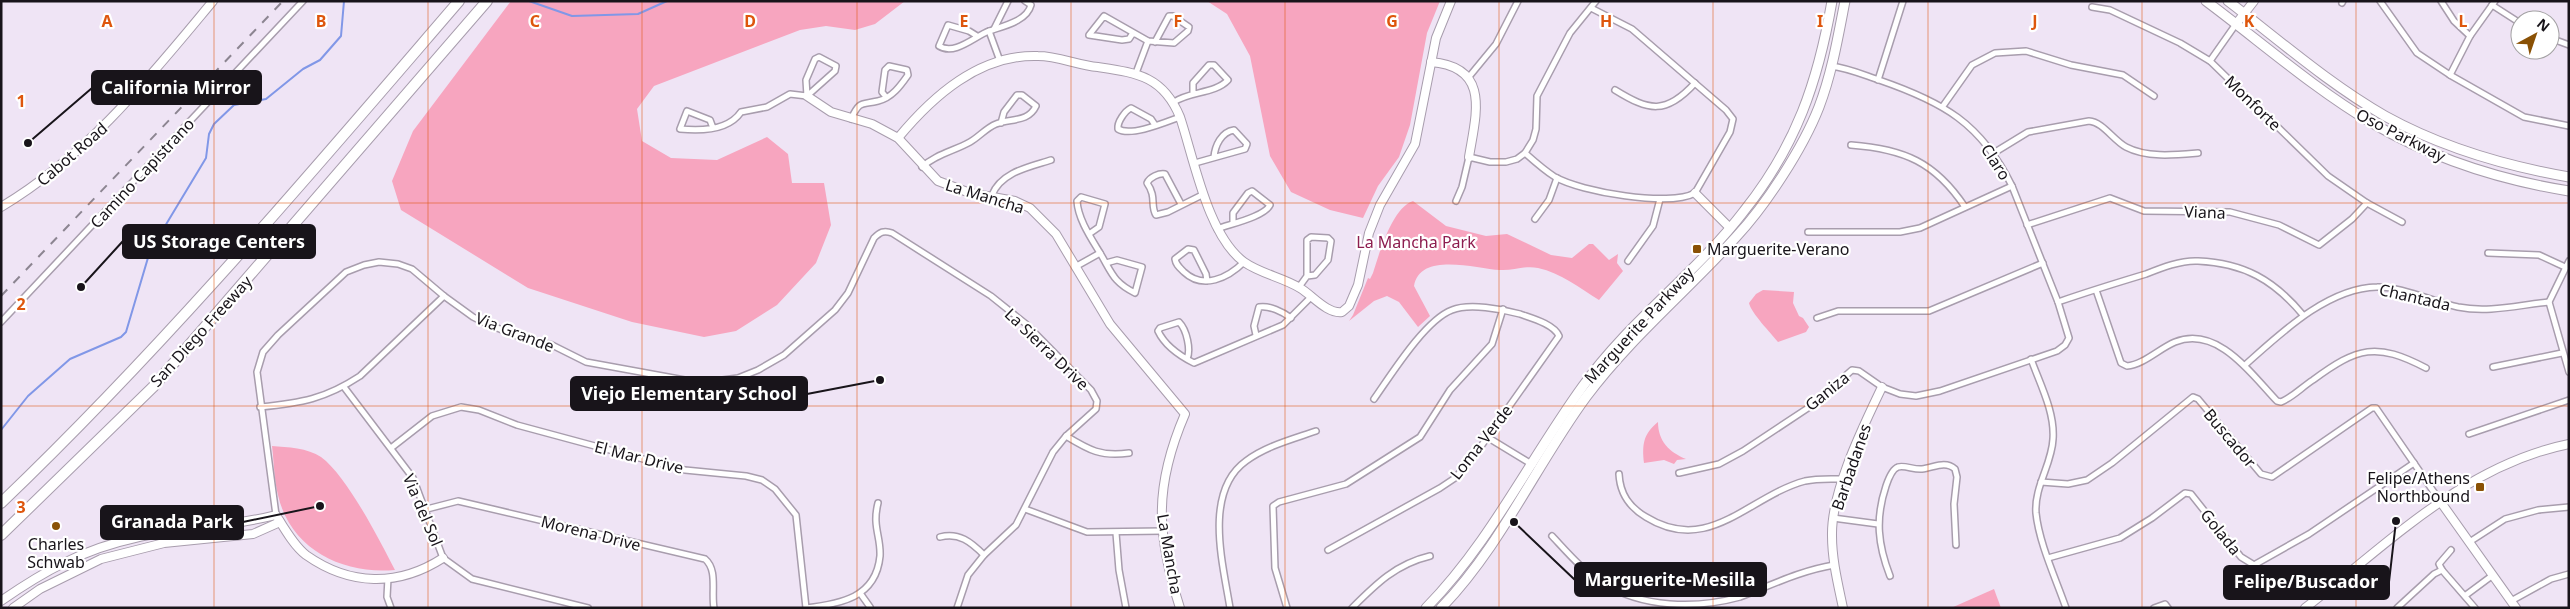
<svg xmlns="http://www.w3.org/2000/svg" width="2570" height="609" font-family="'Noto Sans',sans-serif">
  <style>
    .green { fill: #f7a5bf }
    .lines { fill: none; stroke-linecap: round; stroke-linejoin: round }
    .stream { stroke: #8197e7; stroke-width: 2 }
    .street-casing { stroke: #a89dad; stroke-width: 8 }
    .secondary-casing { stroke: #a89dad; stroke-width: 10 }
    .primary-casing { stroke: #a89dad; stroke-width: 11 }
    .highway-casing { stroke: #a89dad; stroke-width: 12 }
    .street { stroke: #fff; stroke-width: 5 }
    .secondary { stroke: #fff; stroke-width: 8 }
    .primary { stroke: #fff; stroke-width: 9 }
    .highway { stroke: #fff; stroke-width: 10 }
    .rail { stroke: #8c8591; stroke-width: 2; stroke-dasharray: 9 9; stroke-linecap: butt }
    .grid { fill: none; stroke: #de560d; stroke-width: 1; stroke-opacity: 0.55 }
    .poi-dot { fill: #8a5105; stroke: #fff; stroke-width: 2 }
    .labels { text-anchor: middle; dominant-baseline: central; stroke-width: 4.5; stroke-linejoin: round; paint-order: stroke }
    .street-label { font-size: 16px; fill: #18141a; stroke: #fff }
    .park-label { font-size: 16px; fill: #8d1d4f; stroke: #fff }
    .poi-label { font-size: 16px; fill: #18141a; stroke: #fff; text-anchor: start }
    .grid-label { font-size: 16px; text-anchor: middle; font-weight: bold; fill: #de560d; stroke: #fff; stroke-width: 4.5; stroke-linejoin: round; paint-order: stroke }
    .leader { fill: none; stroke: #18141a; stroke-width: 2 }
    .callout-dot { fill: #18141a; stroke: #fff; stroke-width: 2 }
    .callout { fill: #18141a; stroke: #18141a; stroke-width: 2 }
    .callout-label { font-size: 18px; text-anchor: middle; font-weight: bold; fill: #fff }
  </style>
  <rect width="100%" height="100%" fill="#efe4f5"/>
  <g class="green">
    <polygon points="511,1 905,1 875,24 855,30 826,26 800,30 654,86 637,109 642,141 671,158 717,160 767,137 788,154 792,183 824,183 831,225 816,263 777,305 736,331 704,337 632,322 528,288 401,210 392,181 413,131"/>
    <polygon points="1207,1 1440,1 1427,33 1410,125 1399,157 1378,186 1363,218 1330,210 1291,192 1270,156 1250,56 1227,14"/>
    <path d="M1413 201 1446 226 1486 236 1507 234 1551 255 1572 258 1589 244H1593L1609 260 1618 254 1617 263 1623 271 1599 300C1580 288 1561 273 1538 268 1525 265 1513 271 1500 270 1477 269 1420 251 1414 286L1430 316 1418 327 1399 302 1387 296 1374 301 1349 321 1353 315 1368 278 1370 279 1373 273C1379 254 1392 208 1413 201Z"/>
    <path d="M1763 290 1794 292 1793 303 1799 316 1803 318 1809 327 1806 332 1778 342C1771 333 1751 313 1749 303L1756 294Z"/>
    <path d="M1658 422C1658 441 1669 452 1686 459L1677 460 1674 464 1664 460 1644 463C1642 445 1643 434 1658 422Z"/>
    <path d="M272 446C287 447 308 448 321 457 347 476 380 541 395 570 343 575 290 549 278 495 274 479 274 462 272 446Z"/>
    <polygon points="1994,589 2001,608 1951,608"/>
  </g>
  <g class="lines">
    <g class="stream">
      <polyline points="529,1 572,16 638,14 667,1"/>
      <polyline points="1,430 28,396 70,359 121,337 126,332 150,251 206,158 209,134 214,124 234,105 266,99 303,69 320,60 341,36 344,1"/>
    </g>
    <g class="street-casing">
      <g id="street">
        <polyline points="2380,1 2417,53 2450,75 2524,117 2569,126"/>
        <polyline points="2441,1 2454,21 2470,36"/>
        <polyline points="2342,3 2343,1"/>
        <polyline points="2492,5 2520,23"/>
        <polyline points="2092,7 2110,10 2180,43 2210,61 2328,176 2367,203 2402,222"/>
        <polyline points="994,29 1008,1"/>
        <path d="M989 31C1004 26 1027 21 1031 5L1025 1"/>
        <polyline points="1133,33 1129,39 1122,40 1089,35 1104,16 1148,41 1174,43 1188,31 1189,27 1173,16 1169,16 1155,42"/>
        <path d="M977 36 969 31 948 25 939 46C955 56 975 36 989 31L1000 61"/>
        <polyline points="2550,38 2569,45"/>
        <polygon points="819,57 836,66 835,71 807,96 806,80 815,59"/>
        <polyline points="2210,61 2236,24"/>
        <polyline points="1136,73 1148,41"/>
        <polyline points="2450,75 2470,36 2495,1"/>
        <polyline points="1468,78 1496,44 1518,1"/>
        <polyline points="1878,80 1903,1"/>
        <path d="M1615 90C1649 111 1666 115 1695 83"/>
        <path d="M1174 102C1190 91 1215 94 1228 80L1214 65H1209L1193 83V93"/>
        <polyline points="1943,106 1972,65 1995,53 2026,51 2071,65 2123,75 2154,96"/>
        <path d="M851 119C860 100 861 105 878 101 892 98 901 85 908 75L907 70 889 66 885 70 882 92 886 97"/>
        <path d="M1155 125 1151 119 1131 108C1125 111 1117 122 1118 129 1131 137 1166 122 1180 117"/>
        <path d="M713 128 710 120 687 111 680 129C700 131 728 131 741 112L767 107 790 94 807 96"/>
        <path d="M1851 145C1904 149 1935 162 1965 207"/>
        <path d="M1525 153C1534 161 1544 170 1555 177 1581 192 1670 207 1695 193L1730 132 1733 119 1726 110 1632 29 1591 8"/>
        <path d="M1992 154 2028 132 2089 121C2103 122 2113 140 2126 147 2147 158 2175 155 2198 153"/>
        <path d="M1195 163 1245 149 1247 144 1234 130C1221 132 1215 146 1214 157"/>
        <path d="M922 167C936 154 954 151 970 142 979 137 986 128 996 124 1010 118 1028 123 1036 106L1022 95H1017L1004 112 1001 123"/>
        <path d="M992 195C1001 172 1029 167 1051 160"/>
        <polyline points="1456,201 1462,187 1469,157 1490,162 1506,162 1517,159 1525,153 1533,140 1536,129 1537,96 1570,33 1596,1"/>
        <path d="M1181 204 1165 174C1159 173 1150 177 1147 183 1157 197 1150 206 1156 215L1168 212 1204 194"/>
        <polyline points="1535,219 1549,200 1557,178"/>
        <polyline points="2027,225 2110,198 2144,211 2230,212 2279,225 2319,245 2352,219 2367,203"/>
        <path d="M1217 229C1230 224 1264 217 1270 205L1252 191 1248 193 1233 213V222"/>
        <polyline points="1808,232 1900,232 1920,228 2012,186"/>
        <path d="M1089 234 1099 227 1105 204 1081 197 1077 201C1078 219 1091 238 1100 253"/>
        <polyline points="2488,253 2539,255 2565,267"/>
        <polyline points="1628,261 1653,226 1660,199"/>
        <polyline points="2569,261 2549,302 2569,372"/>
        <path d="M1075 267 1100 253C1112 273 1113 282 1135 293L1142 267 1117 260 1106 263"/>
        <path d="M1207 281 1206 274 1194 250 1188 249 1175 259C1176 265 1179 267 1184 272 1203 290 1228 278 1244 262"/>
        <polyline points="1299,287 1307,276 1315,275 1328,260 1331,241 1328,238 1311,237 1307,240 1307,276"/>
        <path d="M2096 290 2121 363 2127 366C2143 365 2160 348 2175 342 2218 325 2252 375 2277 401L2281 402C2293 397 2302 387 2313 380 2358 347 2376 342 2426 368"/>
        <path d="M2058 302C2087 292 2116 283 2146 274 2161 268 2181 260 2198 261 2244 263 2274 280 2303 315"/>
        <polyline points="1817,318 1838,311 1929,311 2043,263"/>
        <polyline points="1,322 303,1"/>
        <path d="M1256 335 1254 326 1259 307C1269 305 1283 312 1291 318"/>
        <path d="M1187 359C1191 350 1187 330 1179 322L1160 328 1158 331C1165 346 1180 356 1194 363L1283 325 1312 296"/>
        <path d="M2031 359C2040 384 2055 412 2053 439 2052 464 2034 487 2036 513 2039 543 2056 579 2066 608"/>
        <path d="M2245 365C2280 334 2327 288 2377 287 2399 286 2435 302 2458 307 2489 313 2518 305 2549 302"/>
        <polyline points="2493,367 2562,353"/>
        <polyline points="344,387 413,478 443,558 472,579 588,608"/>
        <path d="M260 407C301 403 325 399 360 376L444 296"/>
        <polyline points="2469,434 2569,400"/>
        <path d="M1066 436C1089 450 1101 457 1129 453"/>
        <polyline points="1487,437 1533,465"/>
        <path d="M391 448 432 416 461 407 479 410 517 425 643 459 685 470 746 476 762 480 775 489 796 515 806 608C840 604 876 598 880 556 881 536 872 527 878 503"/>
        <path d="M1679 473 1719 464 1743 451 1811 406 1852 370 1859 371 1882 387 1900 394 1916 396 1940 391 2057 351 2065 345 2069 338 2058 302 2012 186C1981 123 1943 102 1879 80 1864 75 1848 68 1831 66"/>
        <path d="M1619 474C1620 494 1629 507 1646 517 1709 556 1749 496 1805 481 1818 478 1831 479 1843 479"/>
        <polyline points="2041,482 2068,484 2087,480 2112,463 2193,397 2198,399 2261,474 2272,477 2372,408 2376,408 2440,501"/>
        <path d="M427 509 458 501 705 559C718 570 711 592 714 608"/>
        <polyline points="1025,509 1087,532 1163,531"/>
        <path d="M276 515 257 372 263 352 278 335 346 272 364 265 379 262 398 264 412 269 444 296 473 317 487 324 520 337 552 345 586 362 690 381 707 382 738 378 758 370 784 355 835 310 848 293 874 238C880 232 884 230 892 233L991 296 1026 324 1091 390 1097 401 1096 409 1066 436 1053 452 1016 525 984 555 968 575 957 608"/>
        <polyline points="1833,518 1878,524"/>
        <polyline points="1116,533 1119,570 1126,608"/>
        <path d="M1552 536C1568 553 1583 571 1603 583 1642 608 1696 609 1740 597 1772 585 1799 571 1834 565"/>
        <path d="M940 537C959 532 971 542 984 555"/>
        <polyline points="2471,541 2505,519 2538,510 2569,507"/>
        <path d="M1328 550 1440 488 1455 478 1472 459 1559 336C1554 324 1531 318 1520 314 1502 309 1469 303 1452 310 1425 320 1391 375 1374 399"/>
        <polyline points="2048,558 2120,538 2152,518 2185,493 2191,494 2241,557 2254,565 2309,534 2414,463"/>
        <polyline points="2442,570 2475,608"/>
        <polyline points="2442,570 2439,564 2451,550"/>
        <path d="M1890 576C1878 545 1875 519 1886 486 1888 480 1892 469 1898 467 1905 465 1914 470 1922 469 1933 468 1945 460 1955 469L1957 477 1954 504 1956 545"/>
        <polyline points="388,578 387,597 391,608"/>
        <polyline points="860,593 870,607"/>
        <polyline points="2466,595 2493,575"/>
        <polyline points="2511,601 2551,579 2569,574"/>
        <path d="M1230 608C1223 564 1203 492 1246 461 1266 446 1293 439 1316 431"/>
        <polyline points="1287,608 1275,568 1273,506 1279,502 1346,484 1420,437 1450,390 1492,344 1503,309"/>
        <path d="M1352 608C1376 584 1396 564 1430 556"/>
        <polyline points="2154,608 2165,604 2168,608"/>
        <polyline points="2397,608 2434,574 2442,570"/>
      </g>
    </g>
    <g class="secondary-casing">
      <g id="secondary">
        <polyline points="2236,24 2254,1"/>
        <path d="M1431 62C1491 67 1476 114 1469 157"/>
        <path d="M807 96 831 112 872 124 898 138 938 181 970 193 1015 201 1030 208 1056 234 1110 324 1185 414C1154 486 1156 534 1180 608"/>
        <path d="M898 138C932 97 979 54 1038 56 1058 56 1077 65 1098 67 1137 73 1163 76 1180 117 1194 159 1208 236 1244 262 1261 274 1282 277 1300 288 1312 295 1327 314 1342 312L1349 306 1358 285 1369 233 1380 205 1415 144 1436 38 1451 1"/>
        <polyline points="1695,193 1730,228"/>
        <path d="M1 207C88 155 149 78 213 1"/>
        <polyline points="2440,501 2516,608"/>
        <path d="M1 601C44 571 84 549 135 538 182 527 230 527 276 515 284 528 294 546 306 555 350 586 398 587 443 558"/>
        <polyline points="13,608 40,589 101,559 164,543 253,534 280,522"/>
        <path d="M1843 608C1838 584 1832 560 1832 536 1831 491 1863 427 1882 387"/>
        <path d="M2305 608C2387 545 2464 465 2569 444"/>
      </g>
    </g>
    <g class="primary-casing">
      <g id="primary">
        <path d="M2206 1C2261 42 2313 88 2372 123 2432 158 2500 180 2569 191"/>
        <path d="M2228 1C2279 40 2329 84 2385 116 2441 147 2506 166 2569 177"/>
        <path d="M1426 608C1490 543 1530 459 1583 386 1629 321 1696 274 1744 211 1796 146 1818 82 1832 1"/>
        <path d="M1441 608C1501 546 1536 465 1586 397 1630 338 1687 291 1736 237 1766 205 1803 148 1819 107 1832 73 1838 37 1845 1"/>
      </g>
    </g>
    <g class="highway-casing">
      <g id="highway">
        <path d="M1 503C165 346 311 173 459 1"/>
        <polyline points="1,535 153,387 487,1"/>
      </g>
    </g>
    <use href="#street" class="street"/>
    <use href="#secondary" class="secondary"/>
    <use href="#primary" class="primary"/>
    <use href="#highway" class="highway"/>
    <polyline class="rail" points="1,296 283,1"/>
  </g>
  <path class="grid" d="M214 1V608M428 1V608M642 1V608M857 1V608M1071 1V608M1285 1V608M1499 1V608M1713 1V608M1928 1V608M2142 1V608M2356 1V608M1 203H2569M1 406H2569"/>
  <g class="poi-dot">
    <rect x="1692" y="244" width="10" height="10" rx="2.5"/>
    <rect x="2475" y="482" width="10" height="10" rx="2.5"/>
    <circle cx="56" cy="526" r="5"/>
  </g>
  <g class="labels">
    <g class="street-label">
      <text transform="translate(2253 103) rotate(44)">Monforte</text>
      <text transform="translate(2401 135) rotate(27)">Oso Parkway</text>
      <text transform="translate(72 154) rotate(-41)">Cabot Road</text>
      <text transform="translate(1996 162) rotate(57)">Claro</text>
      <text transform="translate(142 173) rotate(-47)">Camino Capistrano</text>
      <text transform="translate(985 196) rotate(17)">La Mancha</text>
      <text transform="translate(2205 212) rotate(2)">Viana</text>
      <text transform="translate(2415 297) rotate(13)">Chantada</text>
      <text transform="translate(1639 325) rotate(-47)">Marguerite Parkway</text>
      <text transform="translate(201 331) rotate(-48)">San Diego Freeway</text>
      <text transform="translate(515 332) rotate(21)">Via Grande</text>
      <text transform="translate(1047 349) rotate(44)">La Sierra Drive</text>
      <text transform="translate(1827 391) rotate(-39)">Ganiza</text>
      <text transform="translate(2230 438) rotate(50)">Buscador</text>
      <text transform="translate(1481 442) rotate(-52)">Loma Verde</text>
      <text transform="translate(639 457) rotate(14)">El Mar Drive</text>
      <text transform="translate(1851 467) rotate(-71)">Barbadanes</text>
      <text transform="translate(423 510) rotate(67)">Via del Sol</text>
      <text transform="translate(2221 532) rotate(51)">Golada</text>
      <text transform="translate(591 533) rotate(14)">Morena Drive</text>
      <text transform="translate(1170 554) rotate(80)">La Mancha</text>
    </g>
    <g class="park-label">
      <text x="1416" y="242">La Mancha Park</text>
    </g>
    <g class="poi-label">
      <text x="1707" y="249">Marguerite-Verano</text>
      <text x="2470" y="478" text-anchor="end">Felipe/Athens<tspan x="2470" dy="18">Northbound</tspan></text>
      <text x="56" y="544" text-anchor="middle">Charles<tspan x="56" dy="18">Schwab</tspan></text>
    </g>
  </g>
  <g class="grid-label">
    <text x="107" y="27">A</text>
    <text x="321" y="27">B</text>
    <text x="535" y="27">C</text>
    <text x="750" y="27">D</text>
    <text x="964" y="27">E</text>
    <text x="1178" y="27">F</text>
    <text x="1392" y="27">G</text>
    <text x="1606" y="27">H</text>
    <text x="1820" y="27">I</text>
    <text x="2035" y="27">J</text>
    <text x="2249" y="27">K</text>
    <text x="2463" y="27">L</text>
    <text x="21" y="107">1</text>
    <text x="21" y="310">2</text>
    <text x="21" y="513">3</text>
  </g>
  <path class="leader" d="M28 143L92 88M81 287L123 241M880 380L807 394M320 506L243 522M1514 522L1575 580M2396 521L2389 582"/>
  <g class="callout-dot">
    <circle cx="28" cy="143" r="5"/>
    <circle cx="81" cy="287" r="5"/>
    <circle cx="880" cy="380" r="5"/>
    <circle cx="320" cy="506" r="5"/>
    <circle cx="1514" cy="522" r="5"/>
    <circle cx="2396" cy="521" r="5"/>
  </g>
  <g class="callout">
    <rect x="92" y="71" width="169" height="33" rx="5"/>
    <rect x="123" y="225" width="192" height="33" rx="5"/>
    <rect x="571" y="377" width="236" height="33" rx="5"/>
    <rect x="101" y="506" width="142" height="33" rx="5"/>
    <rect x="1575" y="563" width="191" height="33" rx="5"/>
    <rect x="2224" y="566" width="165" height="33" rx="5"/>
  </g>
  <g class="callout-label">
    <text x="176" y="94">California Mirror</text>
    <text x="219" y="248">US Storage Centers</text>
    <text x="689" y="400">Viejo Elementary School</text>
    <text x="172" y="528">Granada Park</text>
    <text x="1670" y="586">Marguerite-Mesilla</text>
    <text x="2306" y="588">Felipe/Buscador</text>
  </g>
  <rect width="2570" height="609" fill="none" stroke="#18141a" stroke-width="5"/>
  <g transform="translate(2535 35) rotate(40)"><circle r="24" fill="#ffffff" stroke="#a3a1a3"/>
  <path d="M0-4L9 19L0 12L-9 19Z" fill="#8a5105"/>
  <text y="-8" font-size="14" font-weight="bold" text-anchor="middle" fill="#18141a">N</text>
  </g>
</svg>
